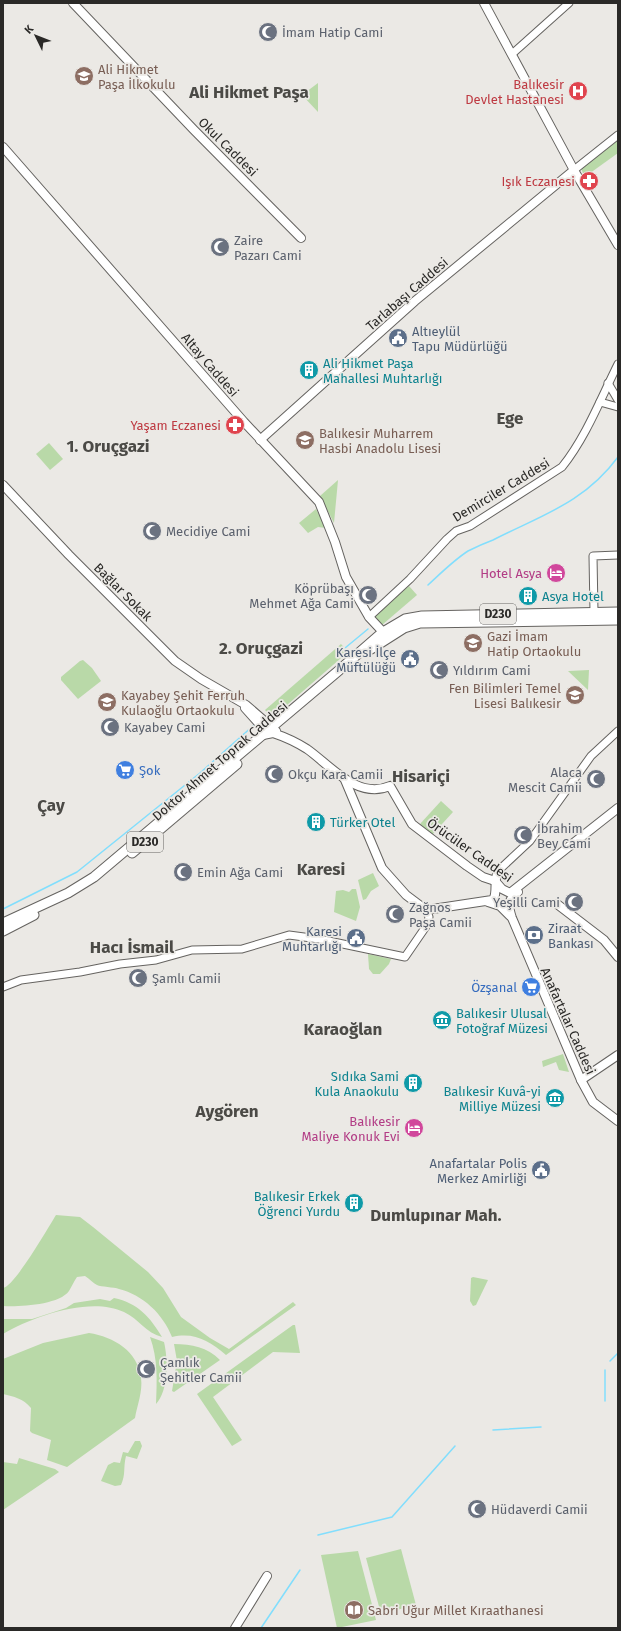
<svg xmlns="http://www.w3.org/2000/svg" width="621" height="1631" font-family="'Fira Sans',sans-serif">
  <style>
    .green { fill: #b9d9a8 }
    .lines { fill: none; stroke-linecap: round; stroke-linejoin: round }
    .stream { stroke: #82defd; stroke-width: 1.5 }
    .tertiary-casing { stroke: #656360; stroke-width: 9 }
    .secondary-casing { stroke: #656360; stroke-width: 10 }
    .trunk-casing { stroke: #656360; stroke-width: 11 }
    .tertiary { stroke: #fff; stroke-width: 7 }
    .secondary { stroke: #fff; stroke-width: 8 }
    .trunk { stroke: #fff; stroke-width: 9 }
    .labels { text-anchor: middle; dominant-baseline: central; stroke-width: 3.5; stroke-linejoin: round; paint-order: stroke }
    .shield { fill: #ebe9e5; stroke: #646360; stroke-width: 1 }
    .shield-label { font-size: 12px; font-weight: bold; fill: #2a2927 }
    .worship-label { font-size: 13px; fill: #5b616d; stroke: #ebe9e5; text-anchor: start }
    .education-label { font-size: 13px; fill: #785e54; stroke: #ebe9e5; text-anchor: start }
    .health-label { font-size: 13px; fill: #be3a42; stroke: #ebe9e5; text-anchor: end }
    .street-label { font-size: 13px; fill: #2a2927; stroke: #ebe9e5 }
    .service-label { font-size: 13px; fill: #4e5e75; stroke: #ebe9e5; text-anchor: end }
    .culture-label { font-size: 13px; fill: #0d838f; stroke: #ebe9e5; text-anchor: start }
    .hotel-label { font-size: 13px; fill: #b23c85; stroke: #ebe9e5; text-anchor: end }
    .shop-label { font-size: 13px; fill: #366cbe; stroke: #ebe9e5; text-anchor: start }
    .district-label { font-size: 17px; font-weight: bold; fill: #4b4a46; stroke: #ebe9e5 }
  </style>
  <rect width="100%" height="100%" fill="#ebe9e5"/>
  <g class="green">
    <polygon points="318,83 318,112 302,95"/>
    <polygon points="618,140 618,153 586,176 584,176 581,168"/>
    <polygon points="49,443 63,459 50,470 36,454"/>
    <polygon points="338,480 334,523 320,496"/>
    <polygon points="316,509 326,528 318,527 308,533 299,523"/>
    <polygon points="409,586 417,595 382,625 374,615"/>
    <polygon points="341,644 348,652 272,718 265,710"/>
    <polygon points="83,660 92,668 101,681 78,699 61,680 61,677 80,661"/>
    <polygon points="589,670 588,690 568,671 569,671"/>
    <polygon points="441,801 453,812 432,835 420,824"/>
    <polygon points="373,873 379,886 371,891 366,899 363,900 358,880"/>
    <polygon points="352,889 356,889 360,907 356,921 334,912 336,891 343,890 349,892"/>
    <polygon points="368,954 391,959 389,964 380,974 373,974 369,969"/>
    <polygon points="563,1054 569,1072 559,1070 556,1062 543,1067 542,1061"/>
    <path d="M56 1215 80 1217 93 1227 148 1272 163 1288 181 1317 210 1338 229 1349 293 1302 296 1305 226 1355C209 1341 195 1332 172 1337 163 1314 143 1295 119 1289 114 1287 101 1287 97 1285 93 1283 90 1279 85 1276L77 1277C74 1281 72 1286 69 1291 59 1305 19 1307 3 1306V1288C14 1287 48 1228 56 1215Z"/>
    <polygon points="473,1277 488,1280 476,1305 473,1306 470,1301 471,1278"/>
    <path d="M114 1298C138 1303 150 1317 162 1337 146 1333 139 1319 124 1312 91 1296 33 1316 3 1334V1319H32L66 1308 74 1303 100 1299 110 1301Z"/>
    <polygon points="293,1325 295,1325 300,1353 273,1352 213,1397 242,1440 232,1446 197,1394"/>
    <path d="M89 1333C114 1337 138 1351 141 1378 143 1391 137 1406 135 1418L67 1467 47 1460 51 1440 32 1433 30 1431 31 1408C23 1398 14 1397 3 1394V1359L43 1343Z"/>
    <path d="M150 1337 164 1342C168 1359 169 1390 156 1404 157 1381 158 1359 150 1337Z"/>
    <path d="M174 1344C192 1344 207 1347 220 1360L174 1392 172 1391 177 1361Z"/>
    <path d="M135 1441H140L142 1446 137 1459 126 1456C123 1468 126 1474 121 1485L115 1486 101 1481 108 1465 114 1462 120 1463 123 1452 128 1453Z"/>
    <polygon points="19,1458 55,1469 59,1472 3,1510 3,1462 17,1464"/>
    <polygon points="401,1549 416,1605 381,1614 366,1558"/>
    <polygon points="358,1551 376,1620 337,1628 321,1555"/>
  </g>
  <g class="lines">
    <g class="stream">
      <path d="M428 585C441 573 454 560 468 551 476 547 485 543 493 540 542 515 584 503 618 457"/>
      <polyline points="345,648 368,629"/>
      <polyline points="3,909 77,872 200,773 254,725"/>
      <polyline points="610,1361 618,1353"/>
      <polyline points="605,1401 605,1370"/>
      <polyline points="493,1430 541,1427"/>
      <polyline points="318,1535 392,1517 455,1446"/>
      <polyline points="261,1628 300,1570"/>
    </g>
    <g class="tertiary-casing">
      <g id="tertiary">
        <polyline points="512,54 569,3"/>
        <polyline points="574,170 618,135"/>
        <polyline points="608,383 618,400"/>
        <polyline points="600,402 618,407"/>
        <polyline points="594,612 593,556 618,555"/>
        <path d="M369 617 410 579 447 539 456 531 470 526 562 467C586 437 601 398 618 364"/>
        <polyline points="499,870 530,841 591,756 618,731"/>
        <polyline points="3,987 21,980 80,972 120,964 156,960 192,950 242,949 289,935 319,939 405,957 427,925 429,917 426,910"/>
      </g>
    </g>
    <g class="secondary-casing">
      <g id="secondary">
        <polyline points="73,3 194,130 301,238"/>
        <polyline points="484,3 575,172 618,245"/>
        <polyline points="3,147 244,422 319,502 335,542 346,577 369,617 383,632"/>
        <polyline points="260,440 415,301 574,170"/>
        <polyline points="3,485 69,555 175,661 201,679 246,705 276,731"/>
        <polyline points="245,708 262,727 263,733 259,737"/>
        <path d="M263 735 273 733C285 737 296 742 307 749 330 765 357 800 390 786L412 824 467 866 483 877 495 881 502 889 510 893 618 808"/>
        <path d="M345 780 382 868 406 895 426 910 492 900C499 895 492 879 499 870"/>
        <path d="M518 892C507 900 508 906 512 918L581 1080 593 1102 618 1121"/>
        <polyline points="488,902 500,906 510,916"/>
        <polyline points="557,904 604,940 618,957"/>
        <polyline points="581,1080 618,1055"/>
        <polyline points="235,1628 267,1576"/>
      </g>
    </g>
    <g class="trunk-casing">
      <g id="trunk">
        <polyline points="371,649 404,628 420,623 618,620"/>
        <polyline points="132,853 237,764"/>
        <polyline points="3,923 68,893 94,877 337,672 383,632 405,619 422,616 618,612"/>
        <polyline points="3,931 34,915"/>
      </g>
    </g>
    <use href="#tertiary" class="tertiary"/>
    <use href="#secondary" class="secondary"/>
    <use href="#trunk" class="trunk"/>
  </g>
  <defs>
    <g id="mosque-disc" transform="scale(1)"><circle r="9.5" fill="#6b7280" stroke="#ebe9e5"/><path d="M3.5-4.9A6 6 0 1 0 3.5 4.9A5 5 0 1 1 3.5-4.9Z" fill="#fff"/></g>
    <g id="school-disc" transform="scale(1)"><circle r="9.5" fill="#8d6e63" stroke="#ebe9e5"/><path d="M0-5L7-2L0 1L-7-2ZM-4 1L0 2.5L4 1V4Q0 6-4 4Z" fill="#fff"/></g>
    <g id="hospital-disc" transform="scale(1)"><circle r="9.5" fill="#e0444e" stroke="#ebe9e5"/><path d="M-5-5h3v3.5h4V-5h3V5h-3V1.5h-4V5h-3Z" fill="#fff"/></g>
    <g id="pharmacy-disc" transform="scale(1)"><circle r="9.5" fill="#e0444e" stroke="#ebe9e5"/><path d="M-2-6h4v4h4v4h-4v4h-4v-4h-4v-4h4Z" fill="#fff"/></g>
    <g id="civic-disc" transform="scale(1)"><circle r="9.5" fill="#5c6f8a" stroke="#ebe9e5"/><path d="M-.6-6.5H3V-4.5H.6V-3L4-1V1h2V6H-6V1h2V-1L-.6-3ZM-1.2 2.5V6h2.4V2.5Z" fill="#fff"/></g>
    <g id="building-disc" transform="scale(1)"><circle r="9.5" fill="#0f9aa8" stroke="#ebe9e5"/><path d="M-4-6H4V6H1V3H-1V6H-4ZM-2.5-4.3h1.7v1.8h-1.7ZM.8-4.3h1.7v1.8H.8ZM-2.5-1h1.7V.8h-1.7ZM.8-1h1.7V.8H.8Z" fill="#fff"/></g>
    <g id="hotel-disc" transform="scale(1)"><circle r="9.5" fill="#d1479c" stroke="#ebe9e5"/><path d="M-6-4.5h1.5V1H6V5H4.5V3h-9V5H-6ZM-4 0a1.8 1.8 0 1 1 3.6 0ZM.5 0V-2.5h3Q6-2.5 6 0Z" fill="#fff"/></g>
    <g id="supermarket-disc" transform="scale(1)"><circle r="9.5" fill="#3f7fe0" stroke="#ebe9e5"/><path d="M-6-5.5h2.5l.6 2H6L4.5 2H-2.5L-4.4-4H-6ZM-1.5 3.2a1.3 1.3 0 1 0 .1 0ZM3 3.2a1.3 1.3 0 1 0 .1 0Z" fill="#fff"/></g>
    <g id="bank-disc" transform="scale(1)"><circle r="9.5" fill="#5c6f8a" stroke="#ebe9e5"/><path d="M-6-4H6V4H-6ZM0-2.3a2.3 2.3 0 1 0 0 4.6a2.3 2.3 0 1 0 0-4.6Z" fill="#fff"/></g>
    <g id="museum-disc" transform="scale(1)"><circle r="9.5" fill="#0f9aa8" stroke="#ebe9e5"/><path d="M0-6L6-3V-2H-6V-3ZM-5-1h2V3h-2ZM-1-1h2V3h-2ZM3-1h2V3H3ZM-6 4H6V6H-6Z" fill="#fff"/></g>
    <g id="library-disc" transform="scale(1)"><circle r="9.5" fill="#8d6e63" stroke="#ebe9e5"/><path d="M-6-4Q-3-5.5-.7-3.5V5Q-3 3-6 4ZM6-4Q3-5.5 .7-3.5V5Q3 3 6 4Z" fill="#fff"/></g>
  </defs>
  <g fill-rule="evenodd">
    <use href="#mosque-disc" x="268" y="32"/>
    <use href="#school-disc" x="84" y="76"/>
    <use href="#hospital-disc" x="578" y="91"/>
    <use href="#pharmacy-disc" x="589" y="181"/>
    <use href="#mosque-disc" x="220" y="247"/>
    <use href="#civic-disc" x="398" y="338"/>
    <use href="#building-disc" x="309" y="370"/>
    <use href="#pharmacy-disc" x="235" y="425"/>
    <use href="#school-disc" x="305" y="440"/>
    <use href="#mosque-disc" x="152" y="531"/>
    <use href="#hotel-disc" x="556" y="573"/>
    <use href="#mosque-disc" x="368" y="595"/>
    <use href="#building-disc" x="528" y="596"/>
    <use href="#school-disc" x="473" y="643"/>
    <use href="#civic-disc" x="410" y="659"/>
    <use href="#mosque-disc" x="439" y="670"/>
    <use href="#school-disc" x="575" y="695"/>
    <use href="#school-disc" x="107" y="702"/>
    <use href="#mosque-disc" x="110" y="727"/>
    <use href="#supermarket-disc" x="125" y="770"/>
    <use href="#mosque-disc" x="274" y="774"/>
    <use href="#mosque-disc" x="596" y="779"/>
    <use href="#building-disc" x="316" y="822"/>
    <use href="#mosque-disc" x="523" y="835"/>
    <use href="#mosque-disc" x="183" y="872"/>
    <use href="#mosque-disc" x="574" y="902"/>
    <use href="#mosque-disc" x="395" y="914"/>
    <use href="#bank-disc" x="534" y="935"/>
    <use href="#civic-disc" x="356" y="938"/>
    <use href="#mosque-disc" x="138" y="978"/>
    <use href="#supermarket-disc" x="531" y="987"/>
    <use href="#museum-disc" x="442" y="1020"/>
    <use href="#building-disc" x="413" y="1083"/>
    <use href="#museum-disc" x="555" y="1098"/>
    <use href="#hotel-disc" x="414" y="1128"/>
    <use href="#civic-disc" x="541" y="1170"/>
    <use href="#building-disc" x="354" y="1203"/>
    <use href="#mosque-disc" x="146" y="1369"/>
    <use href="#mosque-disc" x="477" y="1509"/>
    <use href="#library-disc" x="354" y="1610"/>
  </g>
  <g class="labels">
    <g class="shield">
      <rect x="480" y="604" width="36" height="20" rx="3"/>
      <rect x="127" y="832" width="36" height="20" rx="3"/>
    </g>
    <g class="shield-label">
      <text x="498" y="614">D230</text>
      <text x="145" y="842">D230</text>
    </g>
    <g class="worship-label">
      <text x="282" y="32">İmam Hatip Cami</text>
      <text x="234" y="240">Zaire<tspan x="234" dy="15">Pazarı Cami</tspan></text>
      <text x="166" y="531">Mecidiye Cami</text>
      <text x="354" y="588" text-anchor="end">Köprübaşı<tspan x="354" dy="15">Mehmet Ağa Cami</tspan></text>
      <text x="453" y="670">Yıldırım Cami</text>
      <text x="124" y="727">Kayabey Cami</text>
      <text x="582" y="772" text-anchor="end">Alaca<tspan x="582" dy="15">Mescit Camii</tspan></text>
      <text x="288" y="774">Okçu Kara Camii</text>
      <text x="537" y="828">İbrahim<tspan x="537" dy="15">Bey Cami</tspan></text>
      <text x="197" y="872">Emin Ağa Cami</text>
      <text x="560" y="902" text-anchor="end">Yeşilli Cami</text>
      <text x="409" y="907">Zağnos<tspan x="409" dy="15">Paşa Camii</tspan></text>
      <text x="152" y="978">Şamlı Camii</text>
      <text x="160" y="1362">Çamlık<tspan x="160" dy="15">Şehitler Camii</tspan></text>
      <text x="491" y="1509">Hüdaverdi Camii</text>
    </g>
    <g class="education-label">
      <text x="98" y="69">Ali Hikmet<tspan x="98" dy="15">Paşa İlkokulu</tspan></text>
      <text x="319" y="433">Balıkesir Muharrem<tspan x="319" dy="15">Hasbi Anadolu Lisesi</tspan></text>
      <text x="487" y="636">Gazi İmam<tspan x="487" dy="15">Hatip Ortaokulu</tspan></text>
      <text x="561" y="688" text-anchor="end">Fen Bilimleri Temel<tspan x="561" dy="15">Lisesi Balıkesir</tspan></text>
      <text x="121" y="695">Kayabey Şehit Ferruh<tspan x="121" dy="15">Kulaoğlu Ortaokulu</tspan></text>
      <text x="368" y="1610">Sabri Uğur Millet Kıraathanesi</text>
    </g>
    <g class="health-label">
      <text x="564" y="84">Balıkesir<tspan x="564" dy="15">Devlet Hastanesi</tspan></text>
      <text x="575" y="181">Işık Eczanesi</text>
      <text x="221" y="425">Yaşam Eczanesi</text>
    </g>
    <g class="street-label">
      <text transform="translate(228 147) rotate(45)">Okul Caddesi</text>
      <text transform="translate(407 294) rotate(-41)">Tarlabaşı Caddesi</text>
      <text transform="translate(210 365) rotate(49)">Altay Caddesi</text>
      <text transform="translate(501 490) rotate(-31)">Demirciler Caddesi</text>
      <text transform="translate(123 592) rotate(45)">Bağlar Sokak</text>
      <text transform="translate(220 761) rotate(-41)">Doktor Ahmet Toprak Caddesi</text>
      <text transform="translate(470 850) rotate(35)">Örücüler Caddesi</text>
      <text transform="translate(568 1021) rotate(66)">Anafartalar Caddesi</text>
    </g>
    <g class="service-label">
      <text x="412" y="331" text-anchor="start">Altıeylül<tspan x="412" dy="15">Tapu Müdürlüğü</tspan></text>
      <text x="396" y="652">Karesi İlçe<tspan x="396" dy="15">Müftülüğü</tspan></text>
      <text x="548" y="928" text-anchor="start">Ziraat<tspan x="548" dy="15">Bankası</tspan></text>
      <text x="342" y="931">Karesi<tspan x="342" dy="15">Muhtarlığı</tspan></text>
      <text x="527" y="1163">Anafartalar Polis<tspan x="527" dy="15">Merkez Amirliği</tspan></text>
    </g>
    <g class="culture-label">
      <text x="323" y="363">Ali Hikmet Paşa<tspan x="323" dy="15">Mahallesi Muhtarlığı</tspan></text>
      <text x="542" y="596">Asya Hotel</text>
      <text x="330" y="822">Türker Otel</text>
      <text x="456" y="1013">Balıkesir Ulusal<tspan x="456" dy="15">Fotoğraf Müzesi</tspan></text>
      <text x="399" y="1076" text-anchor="end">Sıdıka Sami<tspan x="399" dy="15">Kula Anaokulu</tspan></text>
      <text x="541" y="1091" text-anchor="end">Balıkesir Kuvâ-yi<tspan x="541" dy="15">Milliye Müzesi</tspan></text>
      <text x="340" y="1196" text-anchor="end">Balıkesir Erkek<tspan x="340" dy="15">Öğrenci Yurdu</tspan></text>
    </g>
    <g class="hotel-label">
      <text x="542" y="573">Hotel Asya</text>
      <text x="400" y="1121">Balıkesir<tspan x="400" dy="15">Maliye Konuk Evi</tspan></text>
    </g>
    <g class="shop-label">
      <text x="139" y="770">Şok</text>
      <text x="517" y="987" text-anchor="end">Özşanal</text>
    </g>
    <g class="district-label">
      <text x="249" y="92">Ali Hikmet Paşa</text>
      <text x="510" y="418">Ege</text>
      <text x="108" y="446">1. Oruçgazi</text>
      <text x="261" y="648">2. Oruçgazi</text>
      <text x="421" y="776">Hisariçi</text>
      <text x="51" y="805">Çay</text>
      <text x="321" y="869">Karesi</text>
      <text x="132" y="947">Hacı İsmail</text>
      <text x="343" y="1029">Karaoğlan</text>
      <text x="227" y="1111">Aygören</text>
      <text x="436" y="1215">Dumlupınar Mah.</text>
    </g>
  </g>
  <rect width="621" height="1631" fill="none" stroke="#2a2927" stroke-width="8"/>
  <g transform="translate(36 36) rotate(313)" stroke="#ebe9e5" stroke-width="3" paint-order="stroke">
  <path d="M0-3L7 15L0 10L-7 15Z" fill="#2a2927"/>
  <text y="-6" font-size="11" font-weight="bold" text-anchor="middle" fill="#2a2927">K</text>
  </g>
</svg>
